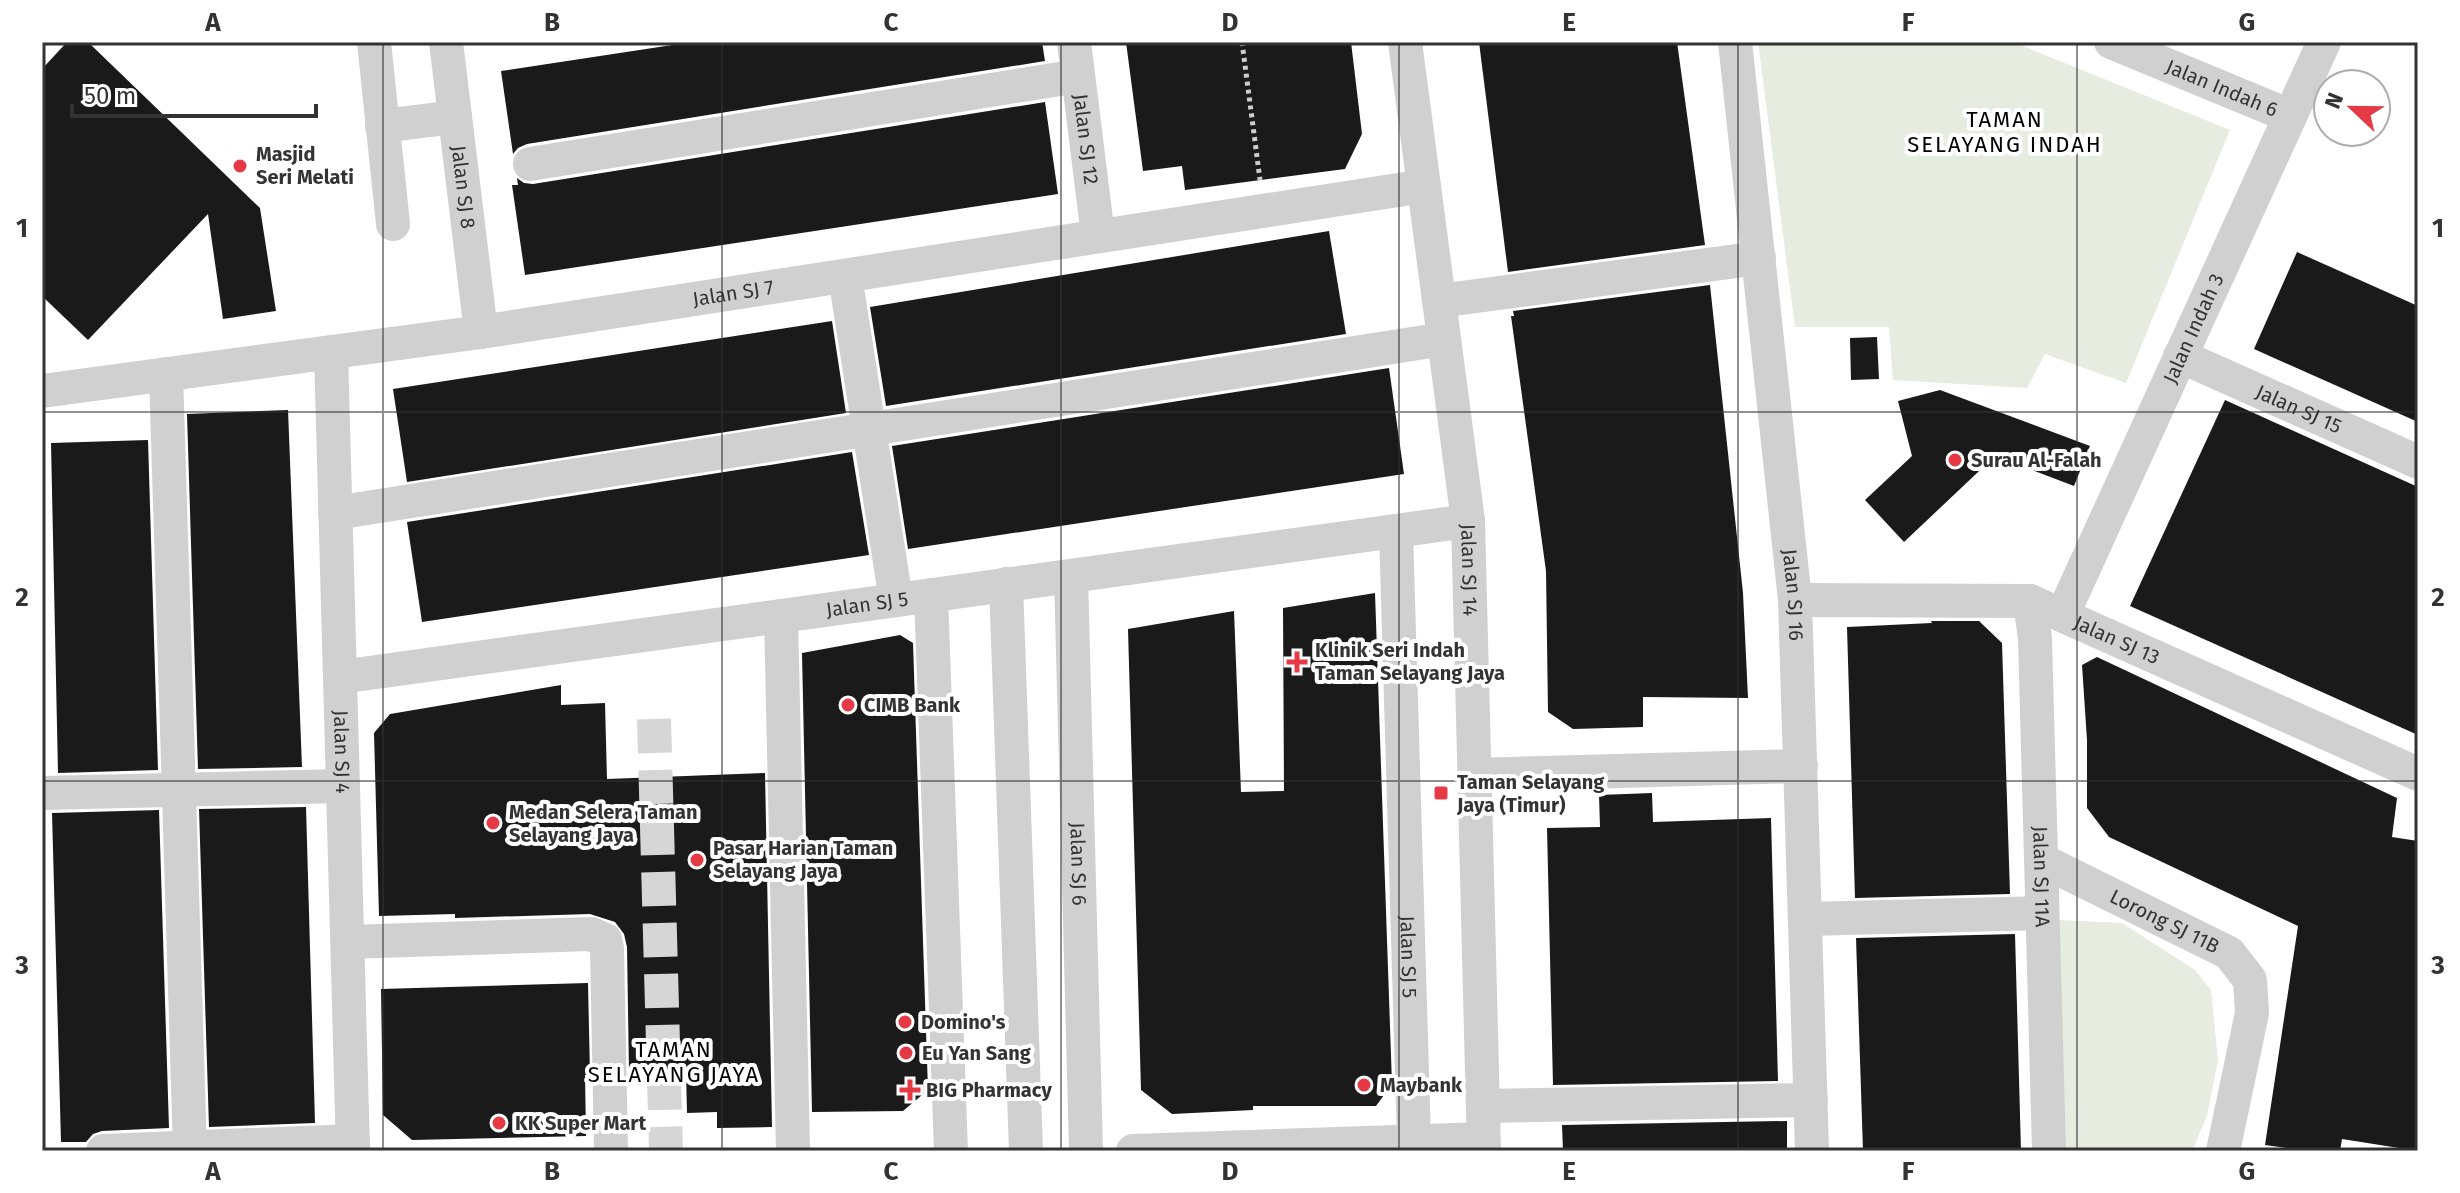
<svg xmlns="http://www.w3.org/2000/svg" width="2460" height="1193" font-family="'Fira Sans',sans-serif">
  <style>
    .green { fill: #e6ecdf }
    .building { fill: #1a1a1a }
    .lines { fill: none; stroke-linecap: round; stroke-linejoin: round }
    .minor-tunnel { stroke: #d6d6d6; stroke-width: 34; stroke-dasharray: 34 17; stroke-linecap: butt }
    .path { stroke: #cdcdcd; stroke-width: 5; stroke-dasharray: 4 4; stroke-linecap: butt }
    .minor { stroke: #d0d0d0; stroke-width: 34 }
    .grid { fill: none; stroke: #333; stroke-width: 2; stroke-opacity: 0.55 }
    .poi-dot { fill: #e63946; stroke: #fff; stroke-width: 3 }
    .labels { text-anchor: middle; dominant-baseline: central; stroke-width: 8; stroke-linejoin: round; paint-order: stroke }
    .street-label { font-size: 20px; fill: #333; stroke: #fff }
    .poi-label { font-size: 20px; font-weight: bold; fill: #333; stroke: #fff; text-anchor: start }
    .neighbourhood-label { font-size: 22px; letter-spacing: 2px; fill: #000; stroke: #fff }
    .neatline { fill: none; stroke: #333; stroke-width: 3 }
    .grid-label { font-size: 26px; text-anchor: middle; font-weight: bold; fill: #333 }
  </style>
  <rect width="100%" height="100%" fill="#fff"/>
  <g class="green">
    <polygon points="1758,42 2013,42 2230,130 2126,383 2045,354 2027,388 1893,380 1889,327 1795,327"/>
    <polygon points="2059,920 2122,923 2195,970 2211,990 2218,1060 2207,1116 2192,1151 2063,1151"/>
  </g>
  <g class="building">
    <polygon points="67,42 88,42 260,208 276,311 223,319 208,214 88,340 42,296 42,69"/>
    <polygon points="692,42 1042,42 1045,61 527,144 518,148 513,154 501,71"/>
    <polygon points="1126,42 1351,42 1362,134 1345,169 1185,190 1182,166 1143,171"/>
    <polygon points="1479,42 1677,42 1705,245 1508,272"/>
    <polygon points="1045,102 1058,194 525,275 512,185 518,185 517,178 524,183 533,184"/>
    <polygon points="1329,231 1346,334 886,406 870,307"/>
    <polygon points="2297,252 2418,306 2418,422 2254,349"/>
    <polygon points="1710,285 1743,593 1748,698 1643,697 1643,727 1573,729 1548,712 1546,571 1511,316 1514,316 1513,311"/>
    <polygon points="832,321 846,413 407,482 393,389"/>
    <polygon points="1877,337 1879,379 1851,380 1850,338"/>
    <polygon points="1389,368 1404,474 908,549 892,446"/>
    <polygon points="1940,390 2090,446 2074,486 1995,456 1904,542 1865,500 1912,456 1898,401"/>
    <polygon points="2225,400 2418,487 2418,735 2130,606"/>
    <polygon points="288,410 302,767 198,769 187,414"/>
    <polygon points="148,440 158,770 58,773 51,443"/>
    <polygon points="852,452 869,555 422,622 407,522"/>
    <polygon points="1375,593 1392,1084 1376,1106 1253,1106 1253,1110 1172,1114 1141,1090 1128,629 1234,611 1241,792 1284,791 1283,608"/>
    <polygon points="1931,621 1979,621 2002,643 2010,894 1855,898 1847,627 1932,623"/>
    <polygon points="900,635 913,643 928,1090 903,1111 812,1112 802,653"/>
    <polygon points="2097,657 2397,798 2392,837 2418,841 2418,1151 2342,1139 2340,1151 2309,1151 2265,1145 2298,926 2109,837 2087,808 2087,740 2082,665"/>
    <polygon points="561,685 561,705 605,703 607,779 765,773 772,1127 717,1128 717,1112 687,1113 686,1071 629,1073 627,947 624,934 615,922 590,914 455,918 455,914 379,916 374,733 390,714"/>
    <polygon points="1652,793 1653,822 1771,818 1778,1081 1553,1085 1547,828 1600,827 1599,795"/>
    <polygon points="306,807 315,1123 209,1127 199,809"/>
    <polygon points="159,810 169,1128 102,1131 93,1134 86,1142 61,1142 52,813"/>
    <polygon points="2015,934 2021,1151 1863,1151 1856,938"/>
    <polygon points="588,983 590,1075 585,1075 586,1136 412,1140 383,1115 381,989"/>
    <polygon points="1787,1121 1787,1151 1563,1151 1562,1125"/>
  </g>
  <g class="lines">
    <polyline class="minor-tunnel" points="654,719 666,1151"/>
    <polyline class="path" points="1242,42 1260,180"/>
    <g class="minor">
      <polyline points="374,42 393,224"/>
      <path id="s1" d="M446 42 481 332"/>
      <path id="s2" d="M1074 42 1098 236"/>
      <path id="s3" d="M1405 42 1468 521 1484 1151"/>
      <path id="s4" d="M1735 42 1795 600 1812 1151"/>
      <path id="s5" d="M2111 42 2290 116"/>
      <polyline points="382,126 455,117"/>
      <polyline points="530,164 1078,76"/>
      <polyline points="845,276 896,600"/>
      <polyline points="1439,301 1759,258"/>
      <path id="s6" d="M331 352 353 1151"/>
      <path id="s7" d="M2180 356 2418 462"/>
      <polyline points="166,374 190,1151"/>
      <path id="s8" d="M42 391 481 332 1424 186"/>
      <polyline points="335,513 1444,339"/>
      <path id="s9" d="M1396 531 1414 1141"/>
      <path id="s10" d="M1071 576 1086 1151"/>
      <polyline points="1006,584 1026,1151"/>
      <polyline points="931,595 951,1151"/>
      <path id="s11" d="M1795 600 2030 601 2418 774"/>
      <path id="s12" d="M2030 601 2035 639 2049 1151"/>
      <path id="s13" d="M2063 614 2324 42"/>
      <polyline points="781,616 793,1151"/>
      <path id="s14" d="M340 677 1468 521"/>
      <polyline points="1474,775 1801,766"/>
      <polyline points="42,793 343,786"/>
      <path id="s15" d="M2041 860 2229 953 2250 980 2252 1013 2223 1151"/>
      <polyline points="1806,919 2042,913"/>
      <polyline points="348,942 591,934 605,940 607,948 611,1151"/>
      <polyline points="1483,1106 1811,1100"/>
      <polyline points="103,1151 353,1141"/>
      <polyline points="1133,1151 1483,1139"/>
    </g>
  </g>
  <path class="grid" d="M383 42V1151M722 42V1151M1061 42V1151M1399 42V1151M1738 42V1151M2077 42V1151M42 412H2418M42 781H2418"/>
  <g class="poi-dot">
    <circle cx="240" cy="166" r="8"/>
    <circle cx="1955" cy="460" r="8"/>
    <path d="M1293 650h8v8h8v8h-8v8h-8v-8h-8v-8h8z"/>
    <circle cx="848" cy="705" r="8"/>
    <rect x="1433" y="785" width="16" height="16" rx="4"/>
    <circle cx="493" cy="823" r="8"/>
    <circle cx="697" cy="860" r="8"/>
    <circle cx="905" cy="1022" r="8"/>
    <circle cx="906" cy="1053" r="8"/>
    <circle cx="1364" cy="1085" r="8"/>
    <path d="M906 1078h8v8h8v8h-8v8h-8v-8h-8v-8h8z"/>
    <circle cx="499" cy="1123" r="8"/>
  </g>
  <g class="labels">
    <g class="street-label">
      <text stroke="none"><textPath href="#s5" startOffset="120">Jalan Indah 6</textPath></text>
      <text stroke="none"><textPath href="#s2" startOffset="98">Jalan SJ 12</textPath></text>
      <text stroke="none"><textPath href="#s1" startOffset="146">Jalan SJ 8</textPath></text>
      <text stroke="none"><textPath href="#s8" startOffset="698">Jalan SJ 7</textPath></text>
      <text stroke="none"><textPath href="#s13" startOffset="314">Jalan Indah 3</textPath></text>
      <text stroke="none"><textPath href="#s7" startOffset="130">Jalan SJ 15</textPath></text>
      <text stroke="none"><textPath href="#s3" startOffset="532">Jalan SJ 14</textPath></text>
      <text stroke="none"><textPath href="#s4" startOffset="556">Jalan SJ 16</textPath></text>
      <text stroke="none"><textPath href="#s14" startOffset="532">Jalan SJ 5</textPath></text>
      <text stroke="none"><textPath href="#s11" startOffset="330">Jalan SJ 13</textPath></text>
      <text stroke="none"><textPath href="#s6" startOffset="400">Jalan SJ 4</textPath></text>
      <text stroke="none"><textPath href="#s10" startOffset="288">Jalan SJ 6</textPath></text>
      <text stroke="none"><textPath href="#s12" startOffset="276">Jalan SJ 11A</textPath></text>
      <text stroke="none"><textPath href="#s15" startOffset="138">Lorong SJ 11B</textPath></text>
      <text stroke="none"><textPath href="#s9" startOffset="426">Jalan SJ 5</textPath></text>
    </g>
    <g class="poi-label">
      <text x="256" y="154">Masjid<tspan x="256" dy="23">Seri Melati</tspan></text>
      <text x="1971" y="460">Surau Al-Falah</text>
      <text x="1315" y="650">Klinik Seri Indah<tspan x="1315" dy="23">Taman Selayang Jaya</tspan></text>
      <text x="864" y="705">CIMB Bank</text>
      <text x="1457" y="782">Taman Selayang<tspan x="1457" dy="23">Jaya (Timur)</tspan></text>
      <text x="509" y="812">Medan Selera Taman<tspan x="509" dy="23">Selayang Jaya</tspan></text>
      <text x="713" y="848">Pasar Harian Taman<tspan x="713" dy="23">Selayang Jaya</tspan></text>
      <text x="921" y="1022">Domino's</text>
      <text x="922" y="1053">Eu Yan Sang</text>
      <text x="1380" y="1085">Maybank</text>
      <text x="926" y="1090">BIG Pharmacy</text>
      <text x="515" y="1123">KK Super Mart</text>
    </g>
    <g class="neighbourhood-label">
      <text x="2005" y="119">TAMAN<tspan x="2005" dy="25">SELAYANG INDAH</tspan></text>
      <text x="674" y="1049">TAMAN<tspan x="674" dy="25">SELAYANG JAYA</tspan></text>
    </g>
  </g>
  <rect width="2460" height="1193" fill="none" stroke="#ffffff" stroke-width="88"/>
  <g transform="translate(2352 108) rotate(292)"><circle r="38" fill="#ffffff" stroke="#adadad" stroke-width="2"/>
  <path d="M0-6L14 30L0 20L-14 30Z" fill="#e63946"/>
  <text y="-12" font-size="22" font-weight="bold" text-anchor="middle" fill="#333333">N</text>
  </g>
  <path d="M72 104v12h244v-12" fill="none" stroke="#333333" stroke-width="4"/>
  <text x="84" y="104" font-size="24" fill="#333333" stroke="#ffffff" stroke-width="6" paint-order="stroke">50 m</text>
  <rect x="44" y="44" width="2372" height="1105" class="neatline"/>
  <g class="grid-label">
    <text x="213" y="31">A</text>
    <text x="552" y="31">B</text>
    <text x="891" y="31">C</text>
    <text x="1230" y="31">D</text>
    <text x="1569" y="31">E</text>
    <text x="1908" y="31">F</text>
    <text x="2247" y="31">G</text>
    <text x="22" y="237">1</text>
    <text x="2438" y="237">1</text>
    <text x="22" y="606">2</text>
    <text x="2438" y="606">2</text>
    <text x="22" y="974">3</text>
    <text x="2438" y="974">3</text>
    <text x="213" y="1180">A</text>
    <text x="552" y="1180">B</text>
    <text x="891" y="1180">C</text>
    <text x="1230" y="1180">D</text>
    <text x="1569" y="1180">E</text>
    <text x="1908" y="1180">F</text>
    <text x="2247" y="1180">G</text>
  </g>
</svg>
